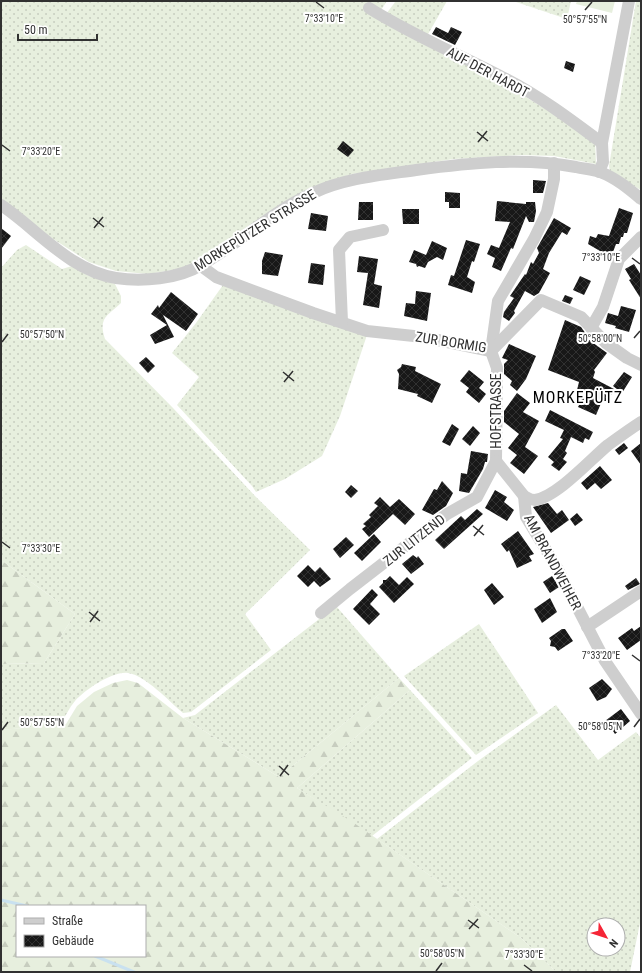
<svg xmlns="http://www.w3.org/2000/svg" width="642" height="973" font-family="'Roboto Condensed',sans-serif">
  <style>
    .grass { fill: url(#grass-dots); fill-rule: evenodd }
    .forest { fill: url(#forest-firs); fill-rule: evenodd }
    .pitch { fill: #e7efde }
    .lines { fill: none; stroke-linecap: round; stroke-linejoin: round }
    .stream { stroke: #c9e1f0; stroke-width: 3 }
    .building { fill: url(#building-cross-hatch) }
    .minor { stroke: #cecece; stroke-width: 12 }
    .ticks { fill: none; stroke: #313131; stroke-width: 1.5 }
    .labels { text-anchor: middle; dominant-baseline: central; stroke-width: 4; stroke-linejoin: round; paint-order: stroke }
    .street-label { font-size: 14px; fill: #313131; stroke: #fff }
    .quarter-label { font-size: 16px; letter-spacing: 1px; fill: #000; stroke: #fff }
    .ticks-label { font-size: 10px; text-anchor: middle; fill: #313131; stroke: #fff; stroke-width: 4; stroke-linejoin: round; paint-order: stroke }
  </style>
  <defs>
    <pattern id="grass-dots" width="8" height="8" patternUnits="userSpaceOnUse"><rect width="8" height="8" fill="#e7efde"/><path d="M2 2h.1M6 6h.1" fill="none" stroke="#c7cdbf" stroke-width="1.8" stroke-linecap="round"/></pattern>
    <pattern id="forest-firs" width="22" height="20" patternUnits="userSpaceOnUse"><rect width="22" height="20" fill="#e7efde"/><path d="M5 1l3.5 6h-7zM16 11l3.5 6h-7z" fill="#c7cdbf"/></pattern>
    <pattern id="building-cross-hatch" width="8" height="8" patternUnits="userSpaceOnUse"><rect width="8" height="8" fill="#181818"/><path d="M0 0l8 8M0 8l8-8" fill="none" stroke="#313131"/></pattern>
  </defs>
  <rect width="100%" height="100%" fill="#fff"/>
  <g class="grass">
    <polygon points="1,1 387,1 376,18 496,79 595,139 596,164 554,156 522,155 454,159 352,174 308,189 260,218 196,262 179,269 148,274 116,271 89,262 47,235 1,199"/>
    <polygon points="396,1 447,1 427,36 386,14"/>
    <polygon points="513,1 571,1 567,19"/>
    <polygon points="636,1 641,1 641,190 610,172 609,166"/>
    <path d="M26 245 62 269 72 266 89 276 115 284 121 296V303C107 316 98 318 105 339L173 408 255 496 310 550 245 614 271 650 191 712 183 713C170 702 145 675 128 673 112 671 85 690 75 701 69 708 65 717 60 725L1 730V664L44 663 75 614 1 560V268L17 250Z"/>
    <polygon points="223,285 367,335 340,416 322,456 285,479 256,492 252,486 177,405 199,377 172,353 196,323"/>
    <polygon points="336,606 399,678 279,777 183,718 195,715"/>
    <polygon points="479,624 538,713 476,755 404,676"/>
    <polygon points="410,690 472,758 372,836 297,788"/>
    <path d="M556 705 598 760 636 732 641 738V918L630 972H556L521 938 377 839 478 761ZM594 925H618V949H594Z"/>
  </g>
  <g class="forest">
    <polygon points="1,560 75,614 44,663 1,664"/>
    <path d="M399 678 410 690 297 788 354 823 521 938 556 972H1V730L66 724 77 706 94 692 113 683 127 680 138 683 183 718 279 777ZM17 906H145V956H17Z"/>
  </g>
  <polygon class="pitch" points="577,1 615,1 612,13 576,4"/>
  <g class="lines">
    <g class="stream">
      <polyline points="1,900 27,906"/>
      <polyline points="95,956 134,972"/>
    </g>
  </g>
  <g class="building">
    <polygon points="436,27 448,33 451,27 462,32 455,45 432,34"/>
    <polygon points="566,61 575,64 573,72 564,68"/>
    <polygon points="343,141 354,150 348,157 337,149"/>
    <polygon points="533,180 546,181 543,193 533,193"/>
    <polygon points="445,192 460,193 460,208 449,208 449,202 445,202"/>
    <polygon points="497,201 526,204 526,202 535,202 536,211 534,222 529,222 526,216 513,249 511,248 501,271 492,267 495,258 487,254 491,245 499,248 510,222 495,221"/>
    <polygon points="359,202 373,202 373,220 358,220"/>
    <polygon points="619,208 633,213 627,233 624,233 623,237 621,237 619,244 616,244 610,260 599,255 600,251 588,244 590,236 596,238 598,234 609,236"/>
    <polygon points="402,209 419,209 419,224 403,224"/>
    <polygon points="311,213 328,216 326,231 308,229"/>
    <polygon points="554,218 571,228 567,235 562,232 549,253 543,269 550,273 539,293 534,296 525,291 514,311 515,313 509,321 503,317 504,312 514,298 510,296 525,274 526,275 531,262 533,264 539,253 537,248"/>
    <polygon points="1,228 11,236 1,249"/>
    <polygon points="466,240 480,244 474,262 472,261 467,277 475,282 472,293 448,285 451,275 454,276"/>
    <polygon points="432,241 447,248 443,260 437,257 428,262 425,268 419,266 417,267 416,264 409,262 414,250 426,255"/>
    <polygon points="265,252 283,255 278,276 262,274 262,261"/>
    <polygon points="359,256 378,259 374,284 382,286 379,308 363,305 368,273 357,272"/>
    <polygon points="311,263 325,265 323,285 308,283"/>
    <polygon points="634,264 641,275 641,299 629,280 631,279 625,269"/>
    <polygon points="580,276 591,281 584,295 573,290"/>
    <polygon points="416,291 431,293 427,321 404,316 406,303 415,304"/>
    <polygon points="171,292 198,314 186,331 163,315 174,337 155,344 150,335 167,325 151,314 158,305 159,308"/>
    <polygon points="565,295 573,298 570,304 562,301"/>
    <polygon points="621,306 636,310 629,332 615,328 616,326 605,323 608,313 618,316"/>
    <polygon points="565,320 581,327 586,334 585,337 607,353 594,370 595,372 593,378 614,389 608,401 602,401 596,415 578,407 585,393 577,390 579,382 548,370"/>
    <polygon points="509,344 536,356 526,379 517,391 510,385 512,381 504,374 504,364 508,360 502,358"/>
    <polygon points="146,357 155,366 148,373 139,363"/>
    <polygon points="402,364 416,367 415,371 441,384 432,403 417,396 418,394 398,389 399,374 397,370 401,367"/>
    <polygon points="469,370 484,382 479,388 486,394 479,403 466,392 469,388 460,381"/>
    <polygon points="624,372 632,377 622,393 613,386"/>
    <polygon points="517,393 530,403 523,412 539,421 525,447 538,456 524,474 510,463 517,455 508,448 519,434 504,422 504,411"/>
    <polygon points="550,410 593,432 589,440 585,438 583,443 571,437 565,451 567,453 563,459 567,462 559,471 551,465 554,462 548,457 563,439 560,438 564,430 545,421"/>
    <polygon points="452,424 459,429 450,446 442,442"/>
    <polygon points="473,426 480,433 470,446 462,439"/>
    <polygon points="624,443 628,448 619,455 615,450"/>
    <polygon points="641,443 641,465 631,451"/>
    <polygon points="471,451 488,454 487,462 485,462 483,469 469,493 459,491 461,473 467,474"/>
    <polygon points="600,466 612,480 601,489 595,483 587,490 581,483"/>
    <polygon points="442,481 453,493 446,506 433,515 422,510 434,489 437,490"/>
    <polygon points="351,485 358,491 351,498 345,492"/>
    <polygon points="495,490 507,497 504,502 514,510 507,521 485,508"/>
    <polygon points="380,497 390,507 399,499 415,514 405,525 393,514 369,537 362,529 366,526 363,524 371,517 369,515 378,506 374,503"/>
    <polygon points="548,503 557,514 562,510 569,520 551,533 533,507"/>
    <polygon points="477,509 483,514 444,549 435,540 461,516 465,520"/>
    <polygon points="577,513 583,520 575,526 570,519"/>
    <polygon points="518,531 534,554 529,556 532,561 517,568 509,550 507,552 501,544"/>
    <polygon points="374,534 381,542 362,561 354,553"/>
    <polygon points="346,537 354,545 340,558 333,549"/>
    <polygon points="413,555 417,558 418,556 424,564 411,574 402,564"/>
    <polygon points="308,565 315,572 320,567 331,579 320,587 314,581 308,587 297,576"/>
    <polygon points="390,576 399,585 407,577 414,584 394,603 379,587 383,583 383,580 386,580"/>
    <polygon points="552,576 559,587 550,593 543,582"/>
    <polygon points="636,578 640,584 628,590 625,586"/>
    <polygon points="492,583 504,597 494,605 484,590"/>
    <polygon points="372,589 378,595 370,604 380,614 369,625 353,609"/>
    <polygon points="550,598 557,612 542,623 534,609"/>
    <polygon points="641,626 641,640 627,650 618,638 632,628 634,631"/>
    <polygon points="562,629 565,629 573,641 558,651 555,647 550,646 551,641 549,638"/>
    <polygon points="602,679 612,689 606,697 597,701 589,688"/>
    <polygon points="621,709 630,721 615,734 613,731 606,730 607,724 605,721"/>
  </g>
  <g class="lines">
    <g class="minor">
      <path d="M369 8C412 35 458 54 502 77 538 95 570 119 602 143"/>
      <path d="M554 163V179L547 212 534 239 498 301 491 351 497 368 496 461 524 496C528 498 530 500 535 500 557 497 591 459 608 445 619 437 630 429 641 422"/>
      <polyline points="599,172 603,162 602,143 629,1"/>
      <path d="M1 205C37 229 70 271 116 278 142 282 178 279 201 265 240 243 272 211 313 193 345 178 381 175 416 170 469 163 523 157 576 167 584 169 593 169 600 172 616 178 629 189 641 199"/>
      <polyline points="201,266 216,277 313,313 367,331 423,337 491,351 541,300 581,317 606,343 627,358 641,365"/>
      <polyline points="342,322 339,250 350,237 383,230"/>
      <polyline points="591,328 603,307 619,259 641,237"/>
      <polyline points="524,496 526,517 557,568 605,661 641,714"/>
      <polyline points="321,613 350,589 447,514 477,497 496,461"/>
      <polyline points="587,627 641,591"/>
    </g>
  </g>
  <path class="ticks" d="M316 2 324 8M585 10 592 2M477 132 488 141M478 142 487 131M2 145 10 151M93 218 104 227M94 228 103 217M632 258 640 264M634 338 640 331M2 342 8 334M283 372 294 381M284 382 293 371M473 526 484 535M474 536 483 525M2 542 10 548M89 612 100 621M90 622 98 611M632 655 640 661M634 727 640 719M2 730 8 722M279 766 289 775M280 776 288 765M468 920 479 928M469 929 478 919M524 965 532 971M436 971 442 963"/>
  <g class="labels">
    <g class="street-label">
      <text transform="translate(488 72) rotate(28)">AUF DER HARDT</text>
      <text transform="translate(255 230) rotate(-32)">MORKEPÜTZER STRASSE</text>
      <text transform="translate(451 342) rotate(9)">ZUR BORMIG</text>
      <text transform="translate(496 411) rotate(-90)">HOFSTRASSE</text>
      <text transform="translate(414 540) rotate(-38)">ZUR LITZEND</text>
      <text transform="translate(553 562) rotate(62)">AM BRANDWEIHER</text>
    </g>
    <g class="quarter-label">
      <text x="578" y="397">MORKEPÜTZ</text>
    </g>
  </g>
  <g class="ticks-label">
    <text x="324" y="22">7°33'10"E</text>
    <text x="585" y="23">50°57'55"N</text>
    <text x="41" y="155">7°33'20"E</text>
    <text x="601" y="261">7°33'10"E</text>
    <text x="42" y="338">50°57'50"N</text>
    <text x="600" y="342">50°58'00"N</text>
    <text x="41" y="552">7°33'30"E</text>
    <text x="601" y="659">7°33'20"E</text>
    <text x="42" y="726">50°57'55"N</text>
    <text x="600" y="730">50°58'05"N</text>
    <text x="442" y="957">50°58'05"N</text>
    <text x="524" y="958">7°33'30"E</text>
  </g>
  <rect width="642" height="973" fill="none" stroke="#313131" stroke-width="4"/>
  <rect x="16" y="905" width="130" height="52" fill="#ffffff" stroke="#adadad"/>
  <rect x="24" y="918" width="20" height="6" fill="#cecece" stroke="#adadad"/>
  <text x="52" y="925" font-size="12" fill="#313131">Straße</text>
  <rect x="24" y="935" width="20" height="12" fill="url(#building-cross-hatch)" stroke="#adadad"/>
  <text x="52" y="945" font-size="12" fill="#313131">Gebäude</text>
  <g transform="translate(606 937) rotate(129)"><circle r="19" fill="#ffffff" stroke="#adadad"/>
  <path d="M0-3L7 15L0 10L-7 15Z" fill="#f52536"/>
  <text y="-6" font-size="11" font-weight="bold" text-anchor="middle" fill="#313131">N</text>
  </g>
  <path d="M18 34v6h79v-6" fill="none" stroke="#313131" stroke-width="2"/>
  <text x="24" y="34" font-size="12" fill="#313131" stroke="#ffffff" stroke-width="3" paint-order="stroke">50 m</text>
</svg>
